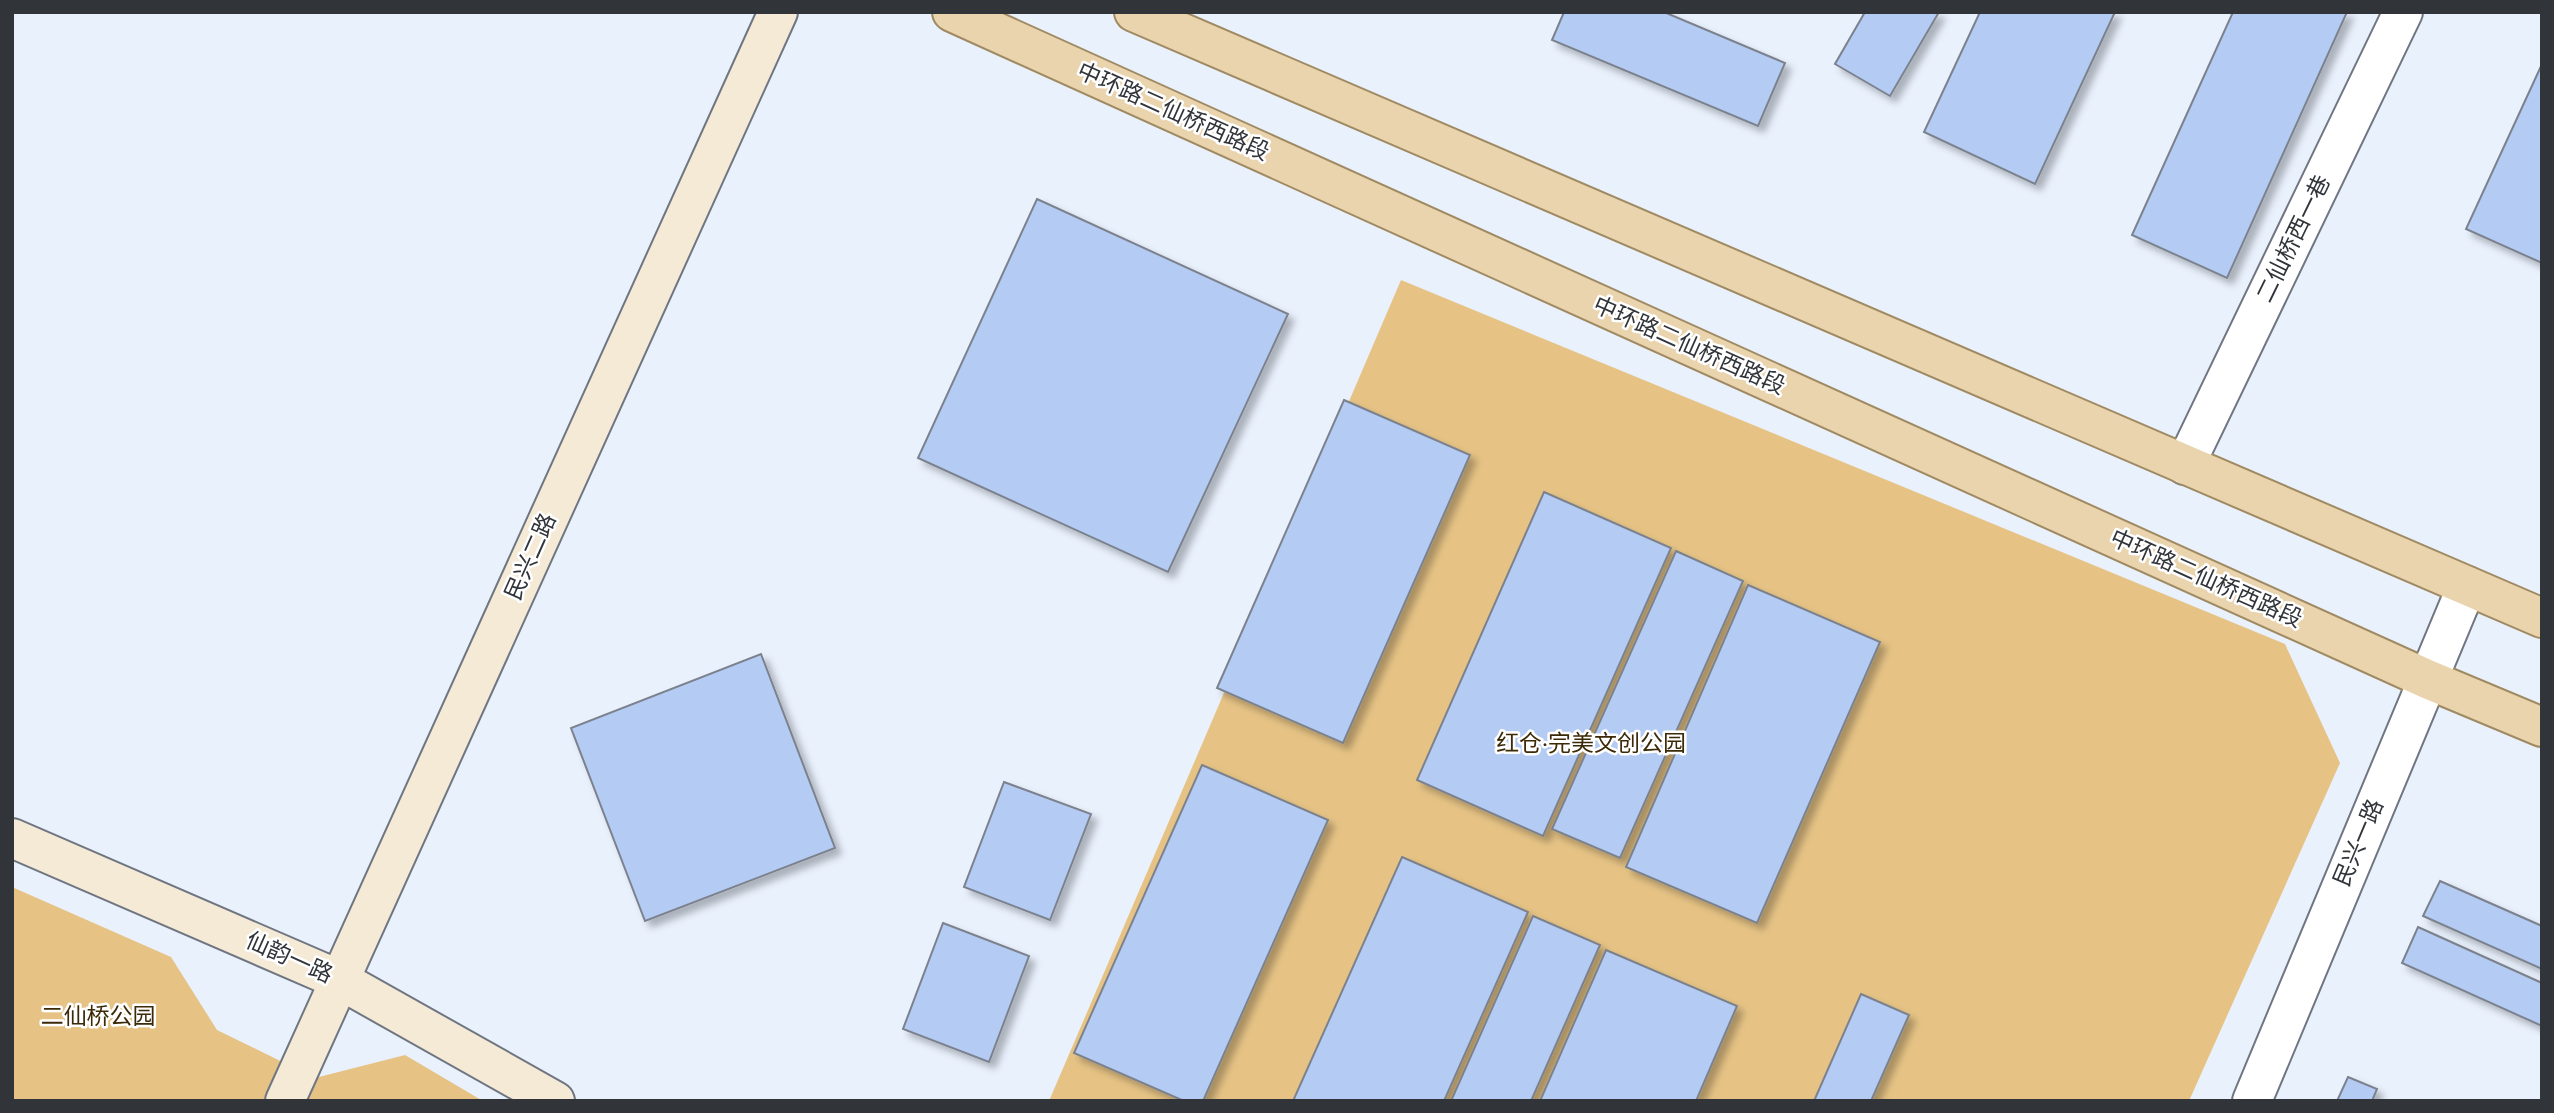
<svg xmlns="http://www.w3.org/2000/svg" width="2554" height="1113" font-family="'Varela Round','Noto Sans SC',sans-serif">
  <style>
    .park { fill: #e6c385 }
    .building { fill: #b4cbf4; stroke: #7b828d; stroke-width: 2; filter: url(#shadow) }
    .lines { fill: none; stroke-linecap: round; stroke-linejoin: round }
    .street-casing { stroke: #707681; stroke-width: 42 }
    .secondary-casing { stroke: #707681; stroke-width: 42 }
    .primary-casing { stroke: #a08a62; stroke-width: 42 }
    .street { stroke: #fff; stroke-width: 38 }
    .secondary { stroke: #f4ead6; stroke-width: 38 }
    .primary { stroke: #ead4ae; stroke-width: 38 }
    .labels { text-anchor: middle; dominant-baseline: central; stroke-width: 5; stroke-linejoin: round; paint-order: stroke }
    .street-label { font-size: 23px; fill: #313439; stroke: #fff }
    .park-label { font-size: 23px; fill: #3b2907; stroke: #fff }
  </style>
  <defs>
    <filter id="shadow"><feDropShadow dx="6" dy="6" stdDeviation="3.5" flood-color="#0004"/></filter>
  </defs>
  <rect width="100%" height="100%" fill="#e9f1fd"/>
  <g class="park">
    <polygon points="1401,280 2285,644 2340,763 2189,1101 1049,1101"/>
    <polygon points="12,887 171,957 217,1030 315,1078 405,1055 483,1101 12,1101"/>
  </g>
  <g class="building">
    <polygon points="1564,12 1664,12 1785,63 1758,126 1552,40"/>
    <polygon points="1865,12 1939,12 1890,96 1835,64"/>
    <polygon points="1980,12 2115,12 2035,184 1924,132"/>
    <polygon points="2233,12 2347,12 2227,278 2132,235"/>
    <polygon points="2542,64 2542,263 2466,229"/>
    <polygon points="1037,199 1288,314 1168,572 918,458"/>
    <polygon points="1344,400 1470,455 1343,743 1217,688"/>
    <polygon points="1544,492 1671,548 1543,836 1417,780"/>
    <polygon points="1676,551 1743,581 1620,858 1552,829"/>
    <polygon points="1748,585 1880,642 1757,923 1626,867"/>
    <polygon points="761,654 835,848 645,921 571,728"/>
    <polygon points="1202,765 1328,820 1203,1101 1184,1101 1074,1053"/>
    <polygon points="1004,782 1091,814 1050,920 964,887"/>
    <polygon points="1402,857 1528,912 1444,1101 1293,1101"/>
    <polygon points="2440,881 2542,926 2542,969 2423,916"/>
    <polygon points="1533,916 1600,945 1531,1101 1451,1101"/>
    <polygon points="943,923 1029,956 989,1062 903,1029"/>
    <polygon points="2418,927 2542,983 2542,1026 2402,963"/>
    <polygon points="1606,950 1737,1006 1696,1101 1540,1101"/>
    <polygon points="1861,994 1909,1015 1871,1101 1814,1101"/>
    <polygon points="2348,1077 2377,1089 2372,1101 2337,1101"/>
  </g>
  <g class="lines">
    <g class="street-casing">
      <g id="street">
        <polyline points="2185,465 2403,12"/>
        <polyline points="2252,1101 2467,586"/>
      </g>
    </g>
    <g class="secondary-casing">
      <g id="secondary">
        <polyline points="12,838 340,980 555,1101"/>
        <polyline points="285,1101 778,12"/>
      </g>
    </g>
    <g class="primary-casing">
      <g id="primary">
        <polyline points="952,12 2427,679 2542,727"/>
        <polyline points="1134,12 2542,618"/>
      </g>
    </g>
    <use href="#street" class="street"/>
    <use href="#secondary" class="secondary"/>
    <use href="#primary" class="primary"/>
  </g>
  <g class="labels">
    <g class="street-label">
      <text transform="translate(1173 112) rotate(24)">中环路二仙桥西路段</text>
      <text transform="translate(2294 239) rotate(-64)">二仙桥西一巷</text>
      <text transform="translate(1689 346) rotate(24)">中环路二仙桥西路段</text>
      <text transform="translate(531 557) rotate(-66)">民兴二路</text>
      <text transform="translate(2206 579) rotate(24)">中环路二仙桥西路段</text>
      <text transform="translate(2359 843) rotate(-67)">民兴一路</text>
      <text transform="translate(289 958) rotate(24)">仙韵一路</text>
    </g>
    <g class="park-label">
      <text x="1591" y="744">红仓·完美文创公园</text>
      <text x="98" y="1017">二仙桥公园</text>
    </g>
  </g>
  <rect width="2554" height="1113" fill="none" stroke="#313439" stroke-width="28"/>
</svg>
